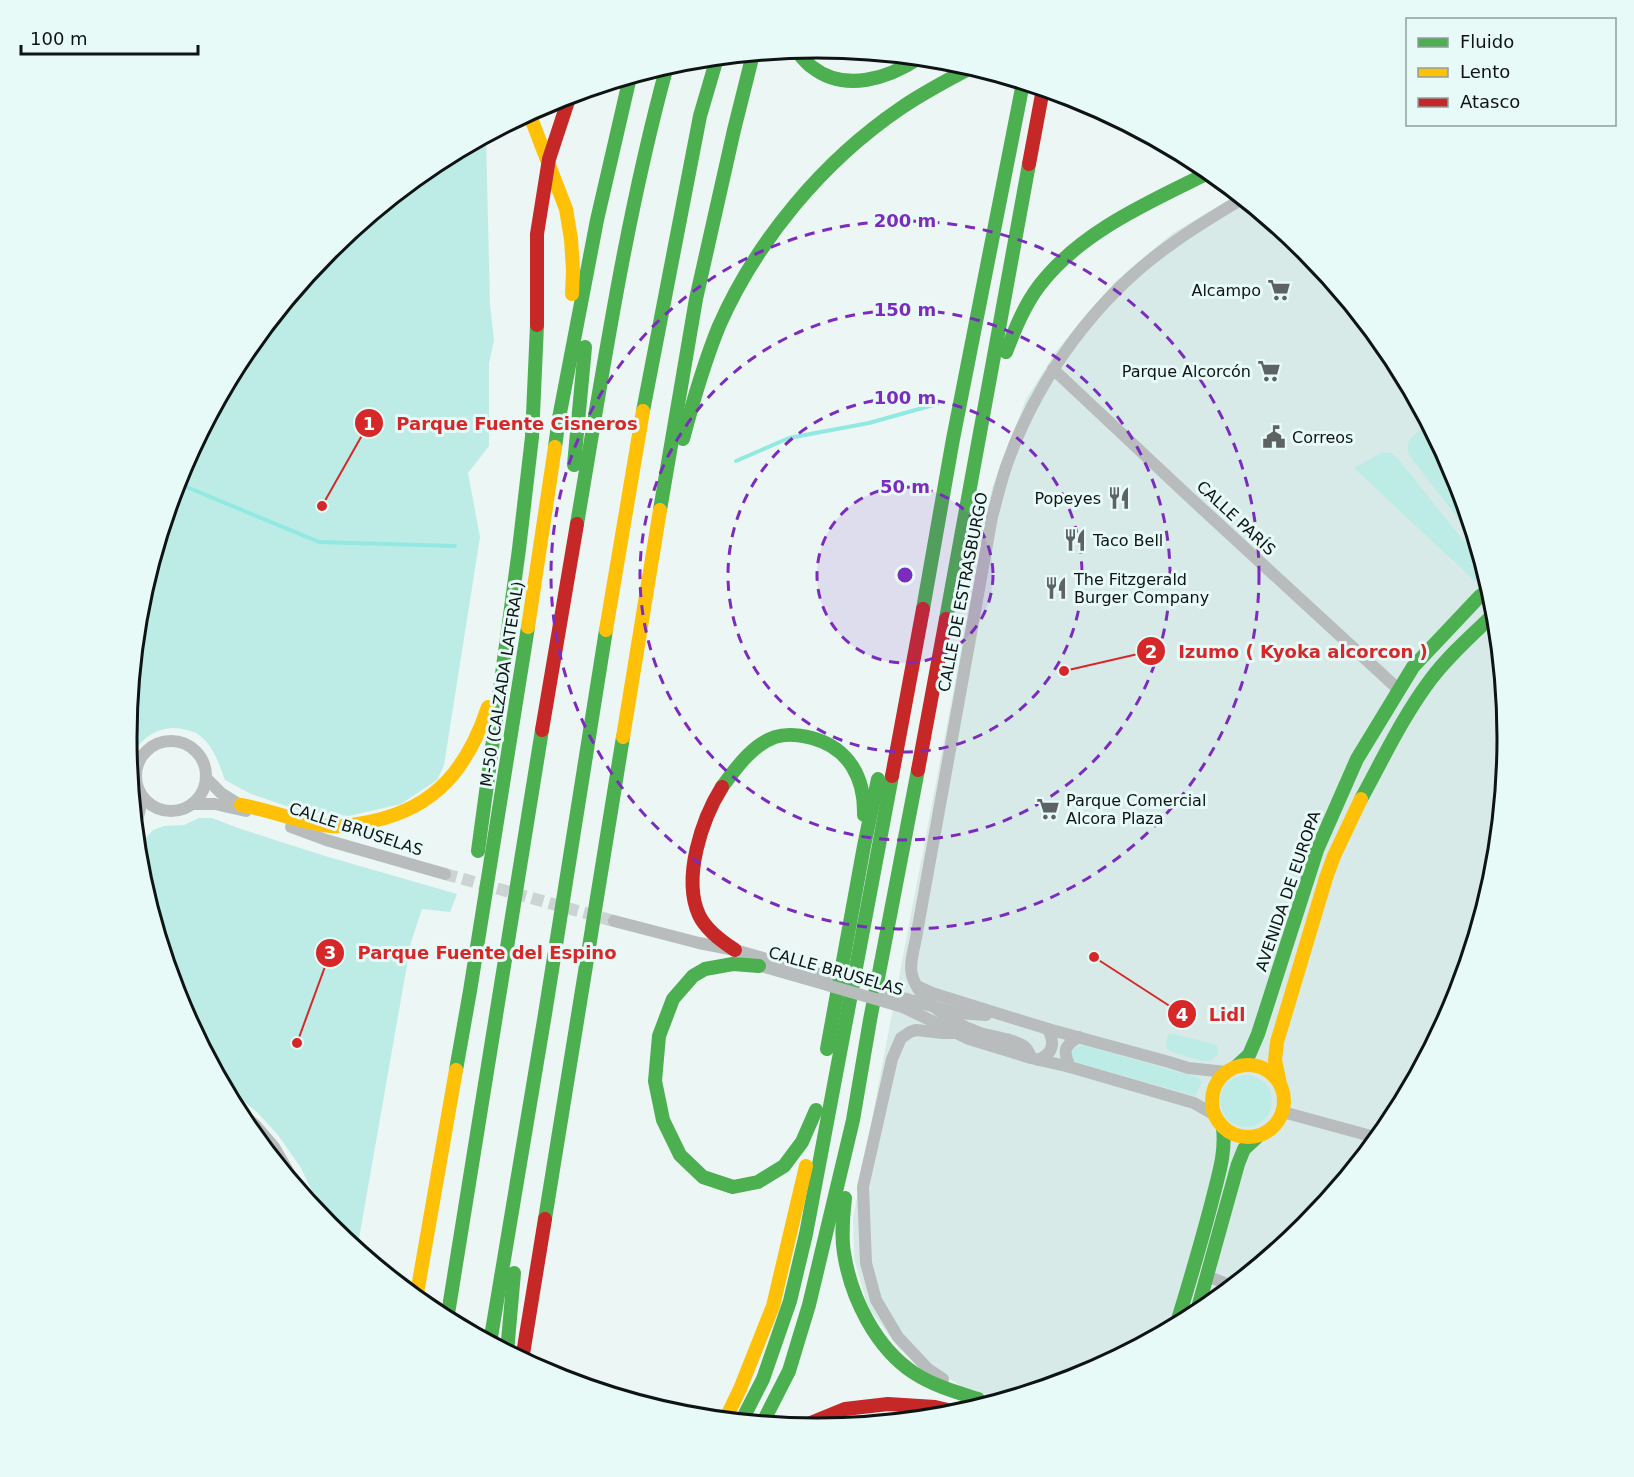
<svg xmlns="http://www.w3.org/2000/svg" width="1634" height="1477" font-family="'DejaVu Sans',sans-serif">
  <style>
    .built { fill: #d7eae8 }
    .green { fill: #bdece7 }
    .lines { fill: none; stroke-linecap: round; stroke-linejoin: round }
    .stream { stroke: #91e9e2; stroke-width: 4 }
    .street-tunnel { stroke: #cbd4d2; stroke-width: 12; stroke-dasharray: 12 6; stroke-linecap: butt }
    .street { stroke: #b9bcbc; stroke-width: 12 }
    .fast { stroke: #4caf50; stroke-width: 14 }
    .slow { stroke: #ffc107; stroke-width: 14 }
    .jam { stroke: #c62828; stroke-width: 14 }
    .street-bridge { stroke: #b9bcbc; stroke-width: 12 }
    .jam-bridge { stroke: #c62828; stroke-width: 14 }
    .ring { fill: none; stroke: #7b2cbf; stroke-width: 3; stroke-dasharray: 10 8 }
    .labels { text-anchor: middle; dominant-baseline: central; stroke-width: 6; stroke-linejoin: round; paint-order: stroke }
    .poi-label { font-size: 16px; fill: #0e1414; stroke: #e8faf8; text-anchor: start }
    .street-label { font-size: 16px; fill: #0e1414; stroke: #e8faf8 }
    .rim { fill: none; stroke: #0e1414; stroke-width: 3 }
    .centre { fill: #7b2cbf; stroke: #e8faf8; stroke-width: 3 }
    .ring-label { font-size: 18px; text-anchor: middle; font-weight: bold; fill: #7b2cbf; stroke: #e8faf8; stroke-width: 6; stroke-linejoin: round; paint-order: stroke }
    .leader { fill: none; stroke: #d62828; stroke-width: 2 }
    .callout-dot { fill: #d62828; stroke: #e8faf8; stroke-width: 2 }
    .mark-label { font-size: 18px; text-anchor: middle; font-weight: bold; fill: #fff }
    .callout-label { font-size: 18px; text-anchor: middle; font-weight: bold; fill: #d62828; stroke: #e8faf8; stroke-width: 6; stroke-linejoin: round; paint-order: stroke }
  </style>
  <rect width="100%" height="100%" fill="#ecf6f4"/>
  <g class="built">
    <polygon points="1237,195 1305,250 1391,355 1455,475 1494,604 1507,739 1494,874 1455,1003 1391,1122 1305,1227 1200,1313 1081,1377 1004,1400 968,1390 899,1349 868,1307 854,1259 853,1219 992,488 1026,399 1057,350 1115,282 1173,233"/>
    <polygon points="372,215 300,296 262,332 329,250"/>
  </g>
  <g class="green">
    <path d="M486 136 490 305 494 340 489 364V446L468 473 480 537 444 765 437 780 401 804 349 816 301 811 251 794 225 780C219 764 214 746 199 735 196 732 190 731 186 730 162 722 139 738 129 760L127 738 140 603 179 474 243 355 282 307 369 217 434 164Z"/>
    <path d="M1428 424 1455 475 1475 540 1409 455C1403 439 1417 434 1428 424Z"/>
    <polygon points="1383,452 1391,453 1399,460 1482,564 1485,573 1475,581 1354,468"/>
    <polygon points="199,818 212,818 238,828 325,856 457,894 450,912 422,909 411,942 357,1250 329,1227 324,1220 319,1206 301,1168 278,1135 257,1112 222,1083 179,1002 140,873 137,848 153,830 164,826 184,825"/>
    <path d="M1168 1034H1174L1217 1045 1218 1054C1215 1058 1212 1061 1206 1061 1198 1061 1175 1053 1167 1049L1166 1040Z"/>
    <path d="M1083 1045 1199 1078 1202 1082 1195 1096 1076 1062 1071 1057C1072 1049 1075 1047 1083 1045Z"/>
    <circle cx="1246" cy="1101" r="26"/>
  </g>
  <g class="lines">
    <g class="stream">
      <polyline points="736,461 789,438 869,423 937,404"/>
      <polyline points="177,483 319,542 455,546"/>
    </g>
    <polyline class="street-tunnel" points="445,874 614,921"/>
    <g class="street">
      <polyline points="1053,369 1184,492 1398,689"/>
      <circle cx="171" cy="776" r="35"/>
      <polyline points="206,778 221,793 240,805"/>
      <polyline points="192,804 215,804 246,811"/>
      <polyline points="291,827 326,840 445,874"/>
      <polyline points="135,828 140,809 140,793"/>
      <polyline points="614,921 699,943 735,950 829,977"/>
      <polyline points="754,964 824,984"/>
      <polyline points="919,987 932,993 1048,1029 1169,1062 1188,1068 1226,1072"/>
      <polyline points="906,999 958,1013 986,1015"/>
      <polyline points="903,1007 969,1039 1031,1058 1070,1067 1194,1103 1215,1115"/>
      <path d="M1031 1058C1029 1052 1027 1047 1020 1044 1008 1038 993 1037 980 1033 954 1024 920 1003 912 975 909 964 914 949 916 938L992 517C997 499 1001 481 1007 464 1038 377 1097 296 1173 243 1195 227 1219 213 1242 199"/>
      <path d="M1038 1060C1054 1053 1055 1043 1048 1029"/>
      <path d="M1070 1067C1063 1052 1063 1046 1079 1037"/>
      <polyline points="235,1107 255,1125 274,1147 300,1192"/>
      <polyline points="1283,1112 1378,1138"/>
      <polyline points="1207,1276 1227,1284 1234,1285"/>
      <polyline points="943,1379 928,1369 898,1337 876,1300 866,1263 863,1187 892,1059 901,1038 910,1032 916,1030 943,1033 955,1033"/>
    </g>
    <g class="fast">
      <path d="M796 50C801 56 806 63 812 67 845 93 889 78 919 58"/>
      <path d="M1006 352C1015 329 1024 306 1039 286 1081 231 1150 202 1210 172"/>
      <polyline points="643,411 700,116 717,58"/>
      <path d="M683 439C693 401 704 363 719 326 757 240 823 161 901 108 924 92 948 80 972 67"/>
      <polyline points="555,447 559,418 597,220 630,77"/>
      <polyline points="574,465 585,347"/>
      <polyline points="660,510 696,299 734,130 753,54"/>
      <path d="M577 524C603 370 626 216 667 66"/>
      <polyline points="923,609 953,439 1023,83"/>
      <polyline points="946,619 1029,164"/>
      <path d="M722 787C736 768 752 745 775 737 787 733 800 735 812 738 849 748 865 778 864 815"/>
      <path d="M1361 799C1383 759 1403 716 1431 679 1449 655 1473 634 1495 613"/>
      <polyline points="478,851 519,549 532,437 537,325"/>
      <polyline points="759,966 733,964 705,969 693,976 673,999 659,1036 655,1081 663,1120 680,1155 703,1177 733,1187 758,1182 784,1166 802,1142 816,1110"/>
      <polyline points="827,1049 864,846 878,779"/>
      <polyline points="1237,1066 1249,1055 1258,1034 1317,850 1357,759 1413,667 1479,597 1490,589"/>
      <polyline points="456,1070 470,991 528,627"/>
      <path d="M845 1198C843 1216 841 1235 844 1253 851 1298 876 1348 914 1373 934 1386 956 1392 978 1399"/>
      <polyline points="545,1219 623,737"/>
      <polyline points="1196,1315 1238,1164 1244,1149 1257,1137"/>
      <polyline points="447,1320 542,730"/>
      <path d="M1176 1326C1189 1284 1201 1243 1212 1201 1218 1176 1226 1154 1223 1128"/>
      <polyline points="490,1343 545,1014 606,630"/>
      <polyline points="507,1352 514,1273"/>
      <polyline points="741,1422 763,1379 790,1301 806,1234 892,776"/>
      <polyline points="762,1424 789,1371 809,1305 853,1120 870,1020 918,770"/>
    </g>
    <g class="slow">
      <polyline points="529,113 566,209 571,239 573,270 572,294"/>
      <polyline points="528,627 555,447"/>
      <polyline points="606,630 643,411"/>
      <polyline points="623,737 660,510"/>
      <path d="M241 805C271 810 300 823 331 826 345 827 359 824 373 821 437 807 468 767 488 707"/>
      <circle cx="1248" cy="1101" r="36"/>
      <polyline points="1280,1084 1275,1060 1277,1042 1326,878 1334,856 1361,799"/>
      <polyline points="416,1299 456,1070"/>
      <polyline points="725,1420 740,1389 773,1306 806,1166"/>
    </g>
    <g class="jam">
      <polyline points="1029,164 1043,89"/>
      <polyline points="542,730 577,524"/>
      <polyline points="918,770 946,619"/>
      <polyline points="892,776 923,609"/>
      <path d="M722 787C702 819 682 878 699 915 706 930 721 941 735 950"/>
      <polyline points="522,1360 545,1219"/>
      <polyline points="801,1427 845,1409 888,1404 935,1407 961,1413"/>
    </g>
    <g class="street-bridge">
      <polyline points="827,985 903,1007"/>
      <polyline points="884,992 906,999"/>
    </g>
    <polyline class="jam-bridge" points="537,325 537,234 549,159 570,95"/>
  </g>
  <circle cx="905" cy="575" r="88" fill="#7b2cbf" fill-opacity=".12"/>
  <g class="ring">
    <circle cx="905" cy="575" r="88"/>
    <circle cx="905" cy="575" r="177"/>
    <circle cx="905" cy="575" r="265"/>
    <circle cx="905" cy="575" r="354"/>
  </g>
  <defs>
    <g id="supermarket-bare" transform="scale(1.8)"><path d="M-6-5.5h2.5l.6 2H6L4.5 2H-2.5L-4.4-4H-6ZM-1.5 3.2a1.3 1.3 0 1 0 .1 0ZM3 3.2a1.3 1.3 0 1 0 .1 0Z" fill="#5c6362" stroke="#e8faf8" stroke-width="2.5" paint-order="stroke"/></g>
    <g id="civic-bare" transform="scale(1.8)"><path d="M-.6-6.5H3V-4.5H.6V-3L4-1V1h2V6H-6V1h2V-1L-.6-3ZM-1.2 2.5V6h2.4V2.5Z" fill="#5c6362" stroke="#e8faf8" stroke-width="2.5" paint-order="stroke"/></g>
    <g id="restaurant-bare" transform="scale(1.8)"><path d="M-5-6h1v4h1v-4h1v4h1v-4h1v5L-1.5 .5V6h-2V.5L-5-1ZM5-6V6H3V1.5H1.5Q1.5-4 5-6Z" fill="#5c6362" stroke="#e8faf8" stroke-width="2.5" paint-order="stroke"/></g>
  </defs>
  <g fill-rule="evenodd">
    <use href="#supermarket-bare" x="1279" y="290"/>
    <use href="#supermarket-bare" x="1269" y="371"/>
    <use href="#civic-bare" x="1274" y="437"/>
    <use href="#restaurant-bare" x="1119" y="498"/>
    <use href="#restaurant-bare" x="1075" y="540"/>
    <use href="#restaurant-bare" x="1056" y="588"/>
    <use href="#supermarket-bare" x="1048" y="809"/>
  </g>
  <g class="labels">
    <g class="poi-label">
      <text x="1261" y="290" text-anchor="end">Alcampo</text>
      <text x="1251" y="371" text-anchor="end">Parque Alcorcón</text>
      <text x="1292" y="437">Correos</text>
      <text x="1101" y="498" text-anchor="end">Popeyes</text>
      <text x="1093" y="540">Taco Bell</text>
      <text x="1074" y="579">The Fitzgerald<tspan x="1074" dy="18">Burger Company</tspan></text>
      <text x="1066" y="800">Parque Comercial<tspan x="1066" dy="18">Alcora Plaza</tspan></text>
    </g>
    <g class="street-label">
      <text transform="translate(1236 518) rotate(43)">CALLE PARÍS</text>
      <text transform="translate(963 592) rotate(-79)">CALLE DE ESTRASBURGO</text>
      <text transform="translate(502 684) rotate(-81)">M-50 (CALZADA LATERAL)</text>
      <text transform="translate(356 829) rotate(18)">CALLE BRUSELAS</text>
      <text transform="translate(1288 891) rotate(-71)">AVENIDA DE EUROPA</text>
      <text transform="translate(836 971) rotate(16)">CALLE BRUSELAS</text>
    </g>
  </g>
  <path d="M0 0H1634V1477H0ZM137 738a680 680 0 1 1 1360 0a680 680 0 1 1-1360 0Z" fill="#e8faf8" fill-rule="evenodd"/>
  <path class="rim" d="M137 738a680 680 0 1 1 1360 0a680 680 0 1 1-1360 0Z"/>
  <circle cx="905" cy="575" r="9" class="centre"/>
  <g class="ring-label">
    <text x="905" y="227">200 m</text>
    <text x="905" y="316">150 m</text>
    <text x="905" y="404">100 m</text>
    <text x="905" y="493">50 m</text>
  </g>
  <path class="leader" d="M322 506L369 423M1064 671L1151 651M297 1043L330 953M1094 957L1182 1014"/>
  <g class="callout-dot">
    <circle cx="322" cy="506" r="6"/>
    <circle cx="1064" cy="671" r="6"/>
    <circle cx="297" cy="1043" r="6"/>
    <circle cx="1094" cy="957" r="6"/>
    <circle cx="369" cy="423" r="15"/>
    <circle cx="1151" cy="651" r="15"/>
    <circle cx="330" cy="953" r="15"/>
    <circle cx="1182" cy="1014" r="15"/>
  </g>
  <g class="mark-label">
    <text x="369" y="430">1</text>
    <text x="1151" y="658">2</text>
    <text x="330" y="959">3</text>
    <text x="1182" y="1021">4</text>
  </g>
  <g class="callout-label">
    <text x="517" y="430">Parque Fuente Cisneros</text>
    <text x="1303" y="658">Izumo ( Kyoka alcorcon )</text>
    <text x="487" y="959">Parque Fuente del Espino</text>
    <text x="1227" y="1021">Lidl</text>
  </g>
  <rect x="1406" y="18" width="210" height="108" fill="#e8faf8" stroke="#919e9d" stroke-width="1.5"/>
  <rect x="1418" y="38" width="30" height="9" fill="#4caf50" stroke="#919e9d" stroke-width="1.5"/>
  <text x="1460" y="48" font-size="18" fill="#0e1414">Fluido</text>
  <rect x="1418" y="68" width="30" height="9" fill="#ffc107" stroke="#919e9d" stroke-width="1.5"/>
  <text x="1460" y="78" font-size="18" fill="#0e1414">Lento</text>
  <rect x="1418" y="98" width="30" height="9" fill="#c62828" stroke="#919e9d" stroke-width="1.5"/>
  <text x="1460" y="108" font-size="18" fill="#0e1414">Atasco</text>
  <path d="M21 45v9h177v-9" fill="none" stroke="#0e1414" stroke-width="3"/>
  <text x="30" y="45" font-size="18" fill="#0e1414" stroke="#e8faf8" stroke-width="4.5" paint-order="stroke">100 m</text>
</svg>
